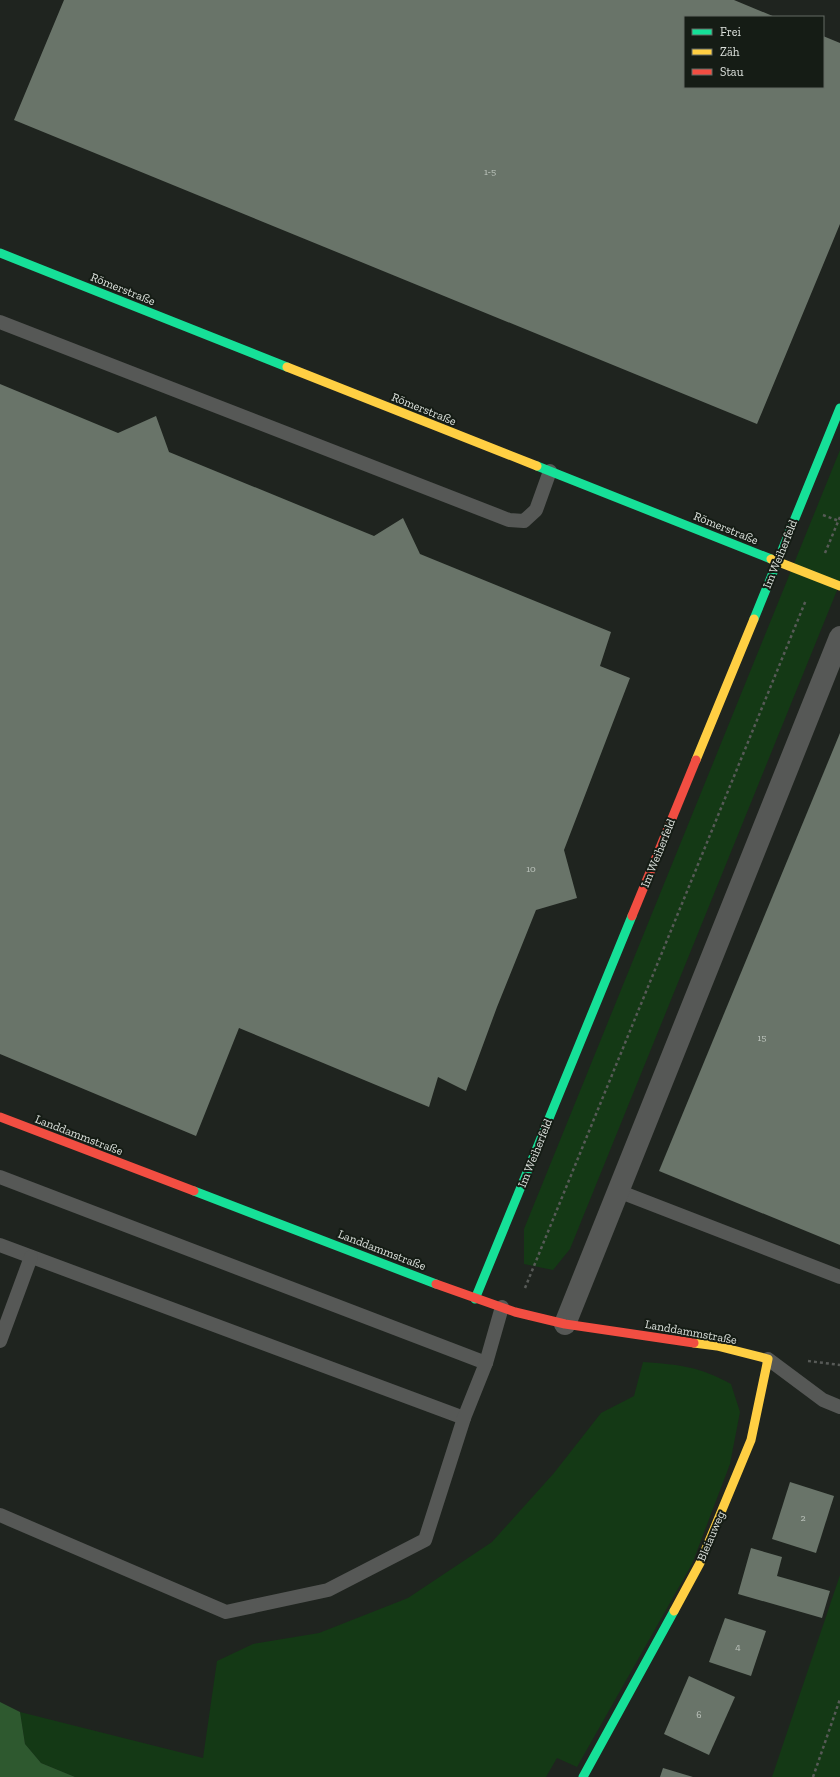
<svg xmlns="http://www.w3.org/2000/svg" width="840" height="1777" font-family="'Zilla Slab',serif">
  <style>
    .green { fill: #143915 }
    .water { fill: #2e592f }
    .building { fill: #697469 }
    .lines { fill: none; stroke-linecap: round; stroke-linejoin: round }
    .path { stroke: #575a57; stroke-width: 2.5; stroke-dasharray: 3 3; stroke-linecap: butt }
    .lane { stroke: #565856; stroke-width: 14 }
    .street { stroke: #565856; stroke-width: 22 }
    .fast { stroke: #16e098; stroke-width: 9 }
    .slow { stroke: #ffcf43; stroke-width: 9 }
    .jam { stroke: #f24e42; stroke-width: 9 }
    .labels { text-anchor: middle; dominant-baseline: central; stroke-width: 4; stroke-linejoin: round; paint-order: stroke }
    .number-label { font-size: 10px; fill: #bfc6bf }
    .street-label { font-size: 12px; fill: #dce1dc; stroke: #151c15 }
  </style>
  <rect width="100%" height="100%" fill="#1f241f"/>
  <g class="green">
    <polygon points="840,450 840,583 570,1249 553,1270 524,1264 524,1229"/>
    <path d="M643 1362C681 1365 698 1366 731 1384L740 1412 730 1464 692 1564 577 1767 557 1758 546 1777H75L41 1763 25 1744 20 1712 203 1758 217 1661 253 1644 319 1633 408 1598 492 1542 554 1473 601 1413 634 1396Z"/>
    <polygon points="840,1575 840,1777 772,1777"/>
  </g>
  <polygon class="water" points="0,1702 20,1712 25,1744 41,1763 75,1777 0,1777"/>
  <g class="building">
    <polygon points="64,0 734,0 775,17 685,17 685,87 823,87 823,36 840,43 840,224 757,424 14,120"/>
    <polygon points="0,384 118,433 156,416 169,452 374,536 403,518 420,554 611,632 600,666 630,678 564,850 577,898 536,910 497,1007 466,1091 438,1077 429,1107 239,1028 196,1136 0,1054"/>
    <polygon points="840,733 840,1245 659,1171"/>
    <polygon points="790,1482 834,1496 816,1553 772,1539"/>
    <polygon points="751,1548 782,1557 777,1576 830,1591 822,1618 738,1594"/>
    <polygon points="725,1618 766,1631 751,1676 709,1662"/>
    <polygon points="689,1676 735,1697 709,1755 664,1734"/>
    <polygon points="663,1768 693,1777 660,1777"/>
  </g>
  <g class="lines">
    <g class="path">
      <polyline points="823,515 839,521"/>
      <polyline points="825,553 840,517"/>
      <polyline points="525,1288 806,600"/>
      <polyline points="808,1361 840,1365"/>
      <polyline points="813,1777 840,1699"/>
    </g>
    <g class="lane">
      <polyline points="0,322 509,520 524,521 536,510 550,471"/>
      <polyline points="0,1177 486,1363"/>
      <polyline points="618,1191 840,1277"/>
      <polyline points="0,1245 464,1418"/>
      <polyline points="0,1341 31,1257"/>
      <polyline points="768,1359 823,1400 840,1407"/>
      <polyline points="0,1515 226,1612 328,1590 425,1540 464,1418 486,1363 502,1307"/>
    </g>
    <polyline class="street" points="565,1324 840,637"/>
    <g class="fast">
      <polyline points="0,253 287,367"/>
      <polyline points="537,466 771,559"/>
      <polyline points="754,619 840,408"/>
      <polyline points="194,1191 436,1284"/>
      <polyline points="475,1299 632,916"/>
      <polyline points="583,1777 674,1611"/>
    </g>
    <g class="slow">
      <polyline points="287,367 537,466"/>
      <polyline points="771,559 840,586"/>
      <polyline points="696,760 754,619"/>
      <polyline points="674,1611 700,1563 751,1440 768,1359 717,1346 694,1343"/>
    </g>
    <g class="jam">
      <polyline points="632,916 696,760"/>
      <polyline points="0,1117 194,1191"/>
      <polyline points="436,1284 515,1312 565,1324 694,1343"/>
    </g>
  </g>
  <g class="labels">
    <g class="number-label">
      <text x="490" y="172">1-5</text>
      <text x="531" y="869">10</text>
      <text x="762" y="1038">15</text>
      <text x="803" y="1518">2</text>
      <text x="738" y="1647">4</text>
      <text x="699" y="1715">6</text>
    </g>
    <g class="street-label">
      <text transform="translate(123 289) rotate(22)">Römerstraße</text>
      <text transform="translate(424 409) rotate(22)">Römerstraße</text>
      <text transform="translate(726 528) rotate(22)">Römerstraße</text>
      <text transform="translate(780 554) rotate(-68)">Im Weiherfeld</text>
      <text transform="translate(658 853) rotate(-68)">Im Weiherfeld</text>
      <text transform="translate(79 1135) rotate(21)">Landdammstraße</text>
      <text transform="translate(535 1153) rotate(-68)">Im Weiherfeld</text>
      <text transform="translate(382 1250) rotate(21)">Landdammstraße</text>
      <text transform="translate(691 1332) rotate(10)">Landdammstraße</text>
      <text transform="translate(711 1536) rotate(-67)">Bleiauweg</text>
    </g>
  </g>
  <rect x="684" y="16" width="140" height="72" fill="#151c15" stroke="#656b65"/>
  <rect x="692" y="29" width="20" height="6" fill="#16e098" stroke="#656b65"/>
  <text x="720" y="36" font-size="12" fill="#dce1dc">Frei</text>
  <rect x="692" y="49" width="20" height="6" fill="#ffcf43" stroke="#656b65"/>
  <text x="720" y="56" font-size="12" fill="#dce1dc">Zäh</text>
  <rect x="692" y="69" width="20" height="6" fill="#f24e42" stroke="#656b65"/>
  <text x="720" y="76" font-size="12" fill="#dce1dc">Stau</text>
</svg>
